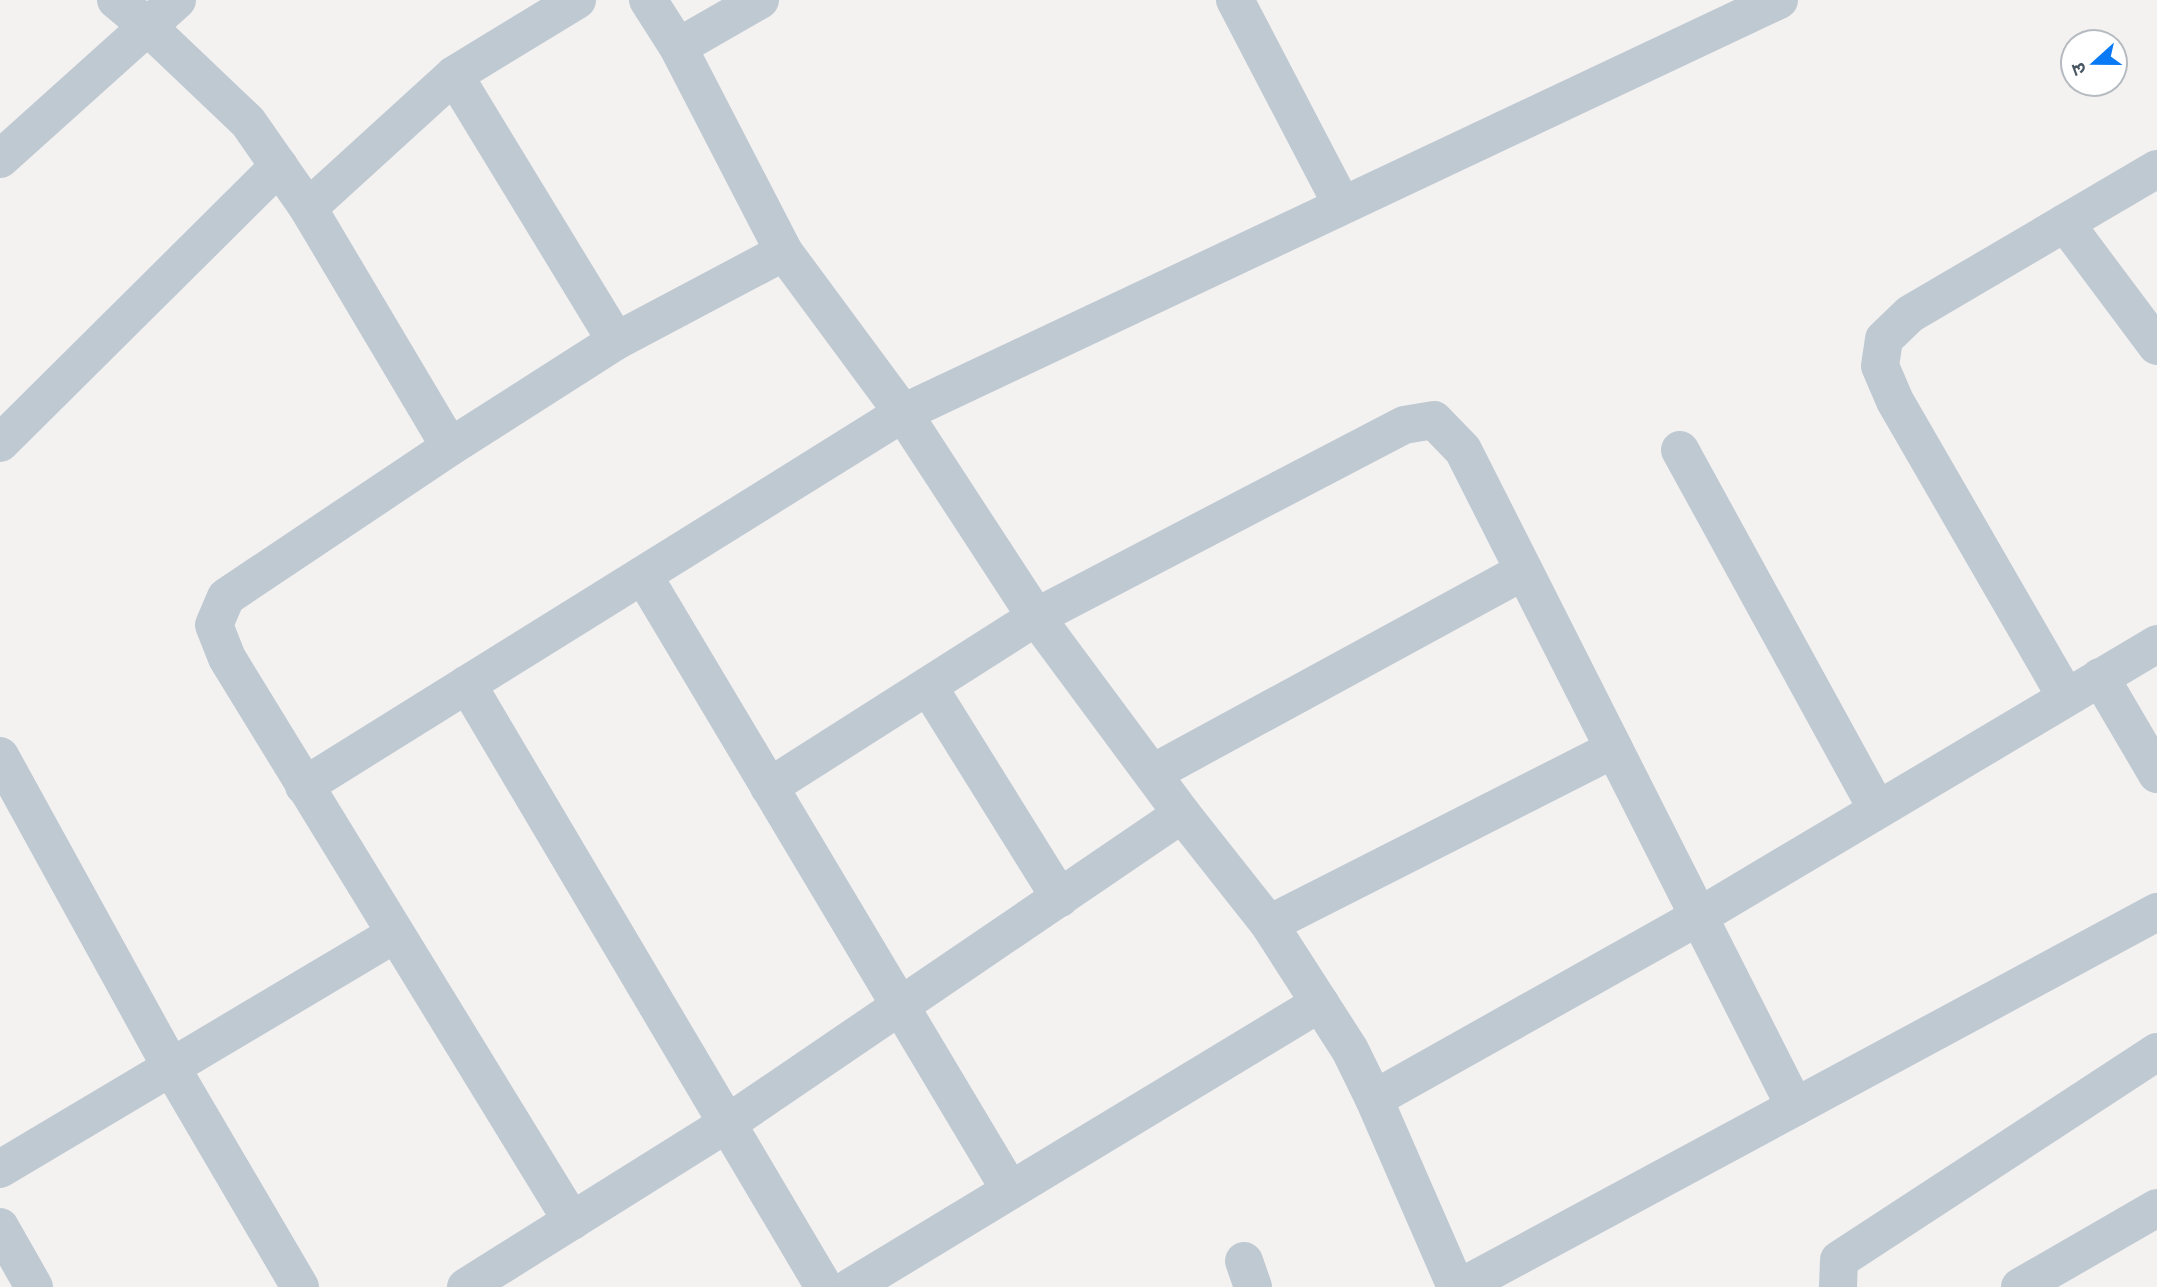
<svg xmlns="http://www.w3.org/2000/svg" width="2157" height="1287" font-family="'Sofia Sans Condensed','Noto Sans Devanagari',sans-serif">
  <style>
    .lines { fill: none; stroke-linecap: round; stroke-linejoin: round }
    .minor { stroke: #bec9d2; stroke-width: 38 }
  </style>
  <rect width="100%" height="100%" fill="#f4f1f1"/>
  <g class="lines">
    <g class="minor">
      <polyline points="116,0 146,25 248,122 308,208 450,447"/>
      <polyline points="648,0 678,47 784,252 903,413 1036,617 1182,814 1269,924 1350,1050 1374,1099 1456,1287"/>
      <polyline points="1235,0 1342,205"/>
      <polyline points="678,47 760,0"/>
      <polyline points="454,75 616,341"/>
      <polyline points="0,159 177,0"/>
      <polyline points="308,208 454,75 577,0"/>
      <polyline points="2065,223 2157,346"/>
      <polyline points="0,443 279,166"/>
      <polyline points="1680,450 1877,809"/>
      <polyline points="643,575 1010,1190"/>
      <polyline points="2100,677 2157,774"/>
      <polyline points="467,684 824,1287"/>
      <polyline points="928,686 1060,898"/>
      <polyline points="2066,697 1895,401 1880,366 1884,339 1910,314 2157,169"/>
      <polyline points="0,756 171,1067 300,1287"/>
      <polyline points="1153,773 1524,571"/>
      <polyline points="304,786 903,413 1779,0"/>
      <polyline points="769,787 1036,617 1404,425 1434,420 1463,450 1795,1107"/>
      <polyline points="1269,924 1614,749"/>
      <polyline points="1374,1099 1698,917 2157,644"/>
      <polyline points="0,1169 395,934"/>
      <polyline points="572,1221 227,658 214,625 226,597 450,447 616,341 784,252"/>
      <polyline points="0,1227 34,1287"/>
      <polyline points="1244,1261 1253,1287"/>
      <polyline points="466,1287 728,1123 1182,814"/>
      <polyline points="851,1287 1320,1003"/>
      <polyline points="1461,1287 2157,912"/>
      <polyline points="1838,1287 1839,1260 2157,1052"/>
      <polyline points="2020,1287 2157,1208"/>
    </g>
  </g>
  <g transform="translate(2094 63) rotate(249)"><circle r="33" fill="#ffffff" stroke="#b5bbc0" stroke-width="2"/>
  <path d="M0-5L12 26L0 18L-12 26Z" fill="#0a79f5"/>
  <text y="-10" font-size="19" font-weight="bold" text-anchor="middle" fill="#475661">उ</text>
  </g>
</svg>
